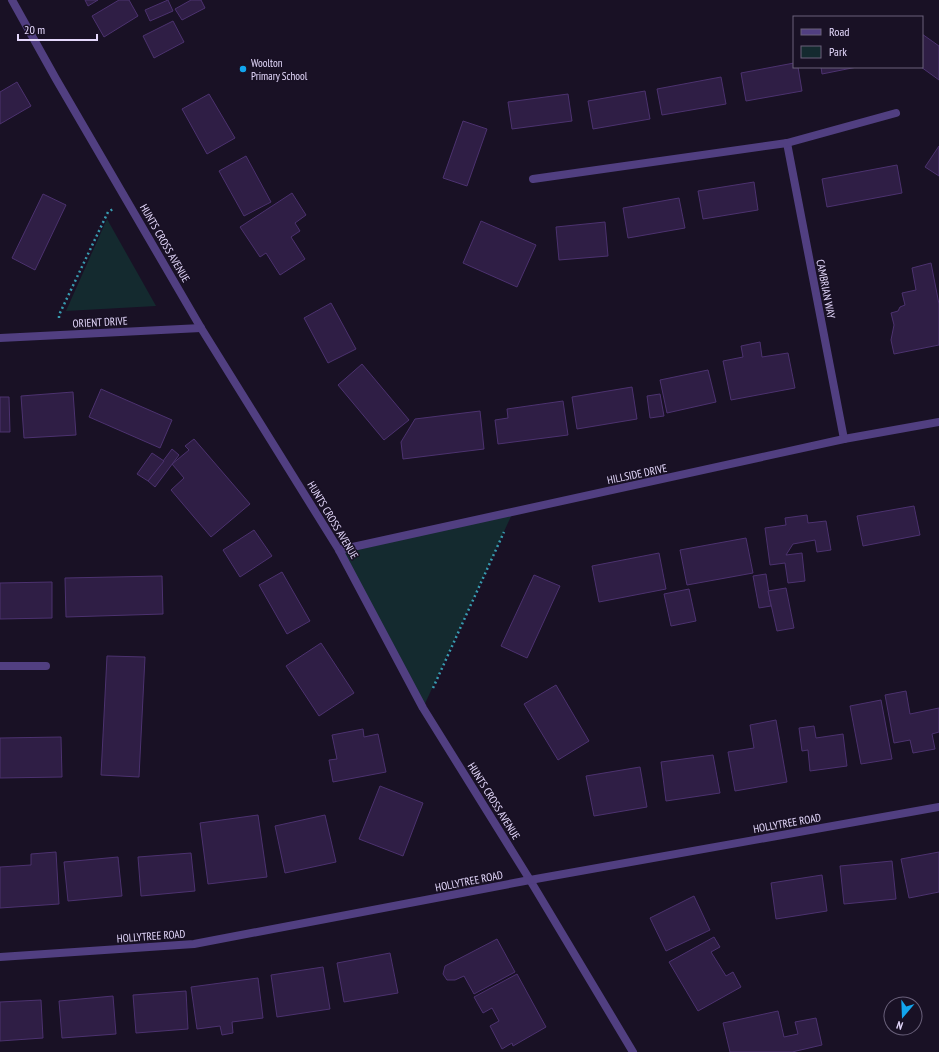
<svg xmlns="http://www.w3.org/2000/svg" width="939" height="1052" font-family="'PT Sans Narrow',sans-serif">
  <style>
    .green { fill: #142a2f }
    .building { fill: #2f1e45; stroke: #4c326f }
    .lines { fill: none; stroke-linecap: round; stroke-linejoin: round }
    .path { stroke: #389bb0; stroke-width: 2.5; stroke-dasharray: 2 3; stroke-linecap: butt }
    .minor { stroke: #513f81; stroke-width: 8 }
    .poi-dot { fill: #12a5ee; stroke: #191125; stroke-width: 1.5 }
    .labels { text-anchor: middle; dominant-baseline: central; stroke-width: 3; stroke-linejoin: round; paint-order: stroke }
    .poi-label { font-size: 11px; fill: #e4d8fc; stroke: #191125; text-anchor: start }
    .street-label { font-size: 11px; fill: #e4d8fc; stroke: #191125 }
  </style>
  <rect width="100%" height="100%" fill="#191125"/>
  <g class="green">
    <polygon points="107,219 156,306 66,311"/>
    <polygon points="513,512 423,708 339,550"/>
  </g>
  <g class="building">
    <polygon points="85,0 98,0 88,6"/>
    <polygon points="119,0 129,0 138,16 104,37 92,16"/>
    <polygon points="168,0 173,11 150,21 145,10"/>
    <polygon points="191,0 201,0 205,8 182,20 175,9"/>
    <polygon points="173,21 184,42 154,58 143,36"/>
    <polygon points="922,34 939,46 939,80 921,67 922,67"/>
    <polygon points="794,63 794,67 798,67 802,91 746,101 741,73"/>
    <polygon points="821,67 857,67 822,74"/>
    <polygon points="721,77 726,104 662,115 657,89"/>
    <polygon points="17,82 31,106 0,124 0,92"/>
    <polygon points="645,91 650,119 593,129 588,101"/>
    <polygon points="209,94 235,138 207,154 182,109"/>
    <polygon points="568,94 572,121 512,129 508,102"/>
    <polygon points="463,121 487,129 467,186 443,178"/>
    <polygon points="939,146 939,176 925,167"/>
    <polygon points="246,156 271,202 244,216 219,171"/>
    <polygon points="897,165 902,193 827,207 822,179"/>
    <polygon points="754,182 758,210 703,219 698,191"/>
    <polygon points="292,193 306,215 295,223 300,231 291,237 305,259 280,275 266,253 260,257 240,227"/>
    <polygon points="43,194 66,205 35,270 12,258"/>
    <polygon points="679,198 685,228 628,238 623,208"/>
    <polygon points="481,221 536,245 517,287 463,263"/>
    <polygon points="605,222 608,256 559,260 556,227"/>
    <polygon points="931,263 939,304 939,345 894,354 891,340 894,325 891,313 898,311 900,307 905,305 902,293 916,290 912,268"/>
    <polygon points="331,303 356,349 328,363 304,318"/>
    <polygon points="760,342 762,357 788,353 795,388 731,400 723,361 743,357 741,346"/>
    <polygon points="362,364 409,420 384,440 338,385"/>
    <polygon points="708,370 716,402 667,413 660,380"/>
    <polygon points="632,387 637,419 577,429 572,397"/>
    <polygon points="101,389 172,420 160,448 89,417"/>
    <polygon points="73,392 76,435 24,438 21,396"/>
    <polygon points="660,394 664,416 650,418 647,396"/>
    <polygon points="0,397 9,397 10,432 0,432"/>
    <polygon points="563,401 568,435 498,444 495,420 508,418 507,409"/>
    <polygon points="480,411 484,449 403,459 401,442 415,419"/>
    <polygon points="194,439 250,504 211,537 171,490 184,478 172,464 189,450 185,446"/>
    <polygon points="172,449 179,455 155,487 148,481"/>
    <polygon points="152,453 164,461 148,481 137,474"/>
    <polygon points="914,506 920,535 863,546 857,516"/>
    <polygon points="807,515 808,523 826,521 831,550 817,552 815,540 793,544 786,555 802,553 805,581 788,583 785,563 770,565 765,528 786,525 785,518"/>
    <polygon points="254,530 272,556 240,577 223,550"/>
    <polygon points="746,538 753,573 687,585 680,550"/>
    <polygon points="659,553 666,589 599,602 592,566"/>
    <polygon points="282,572 310,621 287,634 259,585"/>
    <polygon points="766,574 771,606 759,608 753,576"/>
    <polygon points="534,575 560,586 527,658 501,646"/>
    <polygon points="162,576 163,614 66,617 65,578"/>
    <polygon points="52,582 52,618 0,619 0,583"/>
    <polygon points="786,588 794,628 777,631 768,591"/>
    <polygon points="689,589 696,621 671,626 664,594"/>
    <polygon points="321,643 354,693 319,716 286,666"/>
    <polygon points="107,656 145,657 139,777 101,775"/>
    <polygon points="556,685 589,741 558,760 524,704"/>
    <polygon points="906,691 910,714 939,708 939,732 932,734 935,749 913,753 910,740 894,743 885,695"/>
    <polygon points="881,700 892,759 861,764 850,706"/>
    <polygon points="776,720 787,782 735,791 728,752 754,748 750,725"/>
    <polygon points="814,726 816,738 843,734 847,766 810,771 808,750 802,751 799,728"/>
    <polygon points="363,729 364,737 378,734 386,772 333,782 329,760 337,759 332,735"/>
    <polygon points="61,737 62,777 0,778 0,738"/>
    <polygon points="713,755 720,793 666,801 661,762"/>
    <polygon points="640,767 647,807 594,816 586,776"/>
    <polygon points="380,786 423,803 403,856 359,839"/>
    <polygon points="258,815 267,877 208,884 200,823"/>
    <polygon points="325,815 336,862 285,873 275,826"/>
    <polygon points="56,852 59,904 0,908 0,867 31,865 31,854"/>
    <polygon points="939,852 939,892 909,898 901,859"/>
    <polygon points="191,853 195,891 141,896 138,857"/>
    <polygon points="118,857 122,896 68,901 64,862"/>
    <polygon points="892,861 896,899 844,904 840,866"/>
    <polygon points="822,875 827,911 776,919 771,883"/>
    <polygon points="694,896 710,930 666,951 650,918"/>
    <polygon points="714,937 720,947 711,952 726,976 733,972 741,987 698,1011 669,962"/>
    <polygon points="497,939 515,972 474,994 464,976 455,980 447,980 443,974 445,966"/>
    <polygon points="390,953 398,993 344,1002 337,963"/>
    <polygon points="323,967 330,1009 277,1017 271,975"/>
    <polygon points="517,974 546,1027 513,1046 512,1043 502,1049 490,1026 499,1021 492,1008 483,1013 474,997"/>
    <polygon points="258,978 263,1018 232,1022 233,1033 222,1035 220,1026 197,1029 191,987"/>
    <polygon points="186,991 188,1029 136,1033 133,995"/>
    <polygon points="113,996 116,1034 62,1038 59,1001"/>
    <polygon points="41,1000 43,1038 0,1041 0,1002"/>
    <polygon points="778,1011 784,1037 798,1034 795,1022 816,1018 822,1045 792,1052 730,1052 723,1023"/>
  </g>
  <g class="lines">
    <g class="path">
      <polyline points="59,318 59,315 108,212 113,209"/>
      <polyline points="433,688 504,532"/>
    </g>
    <g class="minor">
      <polyline points="12,0 56,79 201,328 339,550 423,708 530,880 633,1052"/>
      <polyline points="787,143 844,439"/>
      <polyline points="533,179 787,143 896,113"/>
      <polyline points="0,338 201,328"/>
      <polyline points="339,550 844,439 939,422"/>
      <polyline points="0,666 46,666"/>
      <polyline points="0,957 194,944 530,880 939,807"/>
    </g>
  </g>
  <circle class="poi-dot" cx="243" cy="69" r="4"/>
  <g class="labels">
    <g class="poi-label">
      <text x="251" y="63">Woolton<tspan x="251" dy="13">Primary School</tspan></text>
    </g>
    <g class="street-label">
      <text transform="translate(165 243) rotate(60)">HUNTS CROSS AVENUE</text>
      <text transform="translate(826 289) rotate(79)">CAMBRIAN WAY</text>
      <text transform="translate(100 322) rotate(-3)">ORIENT DRIVE</text>
      <text transform="translate(637 474) rotate(-12)">HILLSIDE DRIVE</text>
      <text transform="translate(333 520) rotate(59)">HUNTS CROSS AVENUE</text>
      <text transform="translate(494 801) rotate(58)">HUNTS CROSS AVENUE</text>
      <text transform="translate(787 823) rotate(-10)">HOLLYTREE ROAD</text>
      <text transform="translate(469 881) rotate(-11)">HOLLYTREE ROAD</text>
      <text transform="translate(151 936) rotate(-4)">HOLLYTREE ROAD</text>
    </g>
  </g>
  <rect x="793" y="16" width="130" height="52" fill="#191125" stroke="#6a617b"/>
  <rect x="801" y="29" width="20" height="6" fill="#513f81" stroke="#6a617b"/>
  <text x="829" y="36" font-size="12" fill="#e4d8fc">Road</text>
  <rect x="801" y="46" width="20" height="12" fill="#142a2f" stroke="#6a617b"/>
  <text x="829" y="56" font-size="12" fill="#e4d8fc">Park</text>
  <g transform="translate(903 1016) rotate(199)"><circle r="19" fill="#191125" stroke="#6a617b"/>
  <path d="M0-3L7 15L0 10L-7 15Z" fill="#12a5ee"/>
  <text y="-6" font-size="11" font-weight="bold" text-anchor="middle" fill="#e4d8fc">N</text>
  </g>
  <path d="M18 34v6h79v-6" fill="none" stroke="#e4d8fc" stroke-width="2"/>
  <text x="24" y="34" font-size="12" fill="#e4d8fc" stroke="#191125" stroke-width="3" paint-order="stroke">20 m</text>
</svg>
